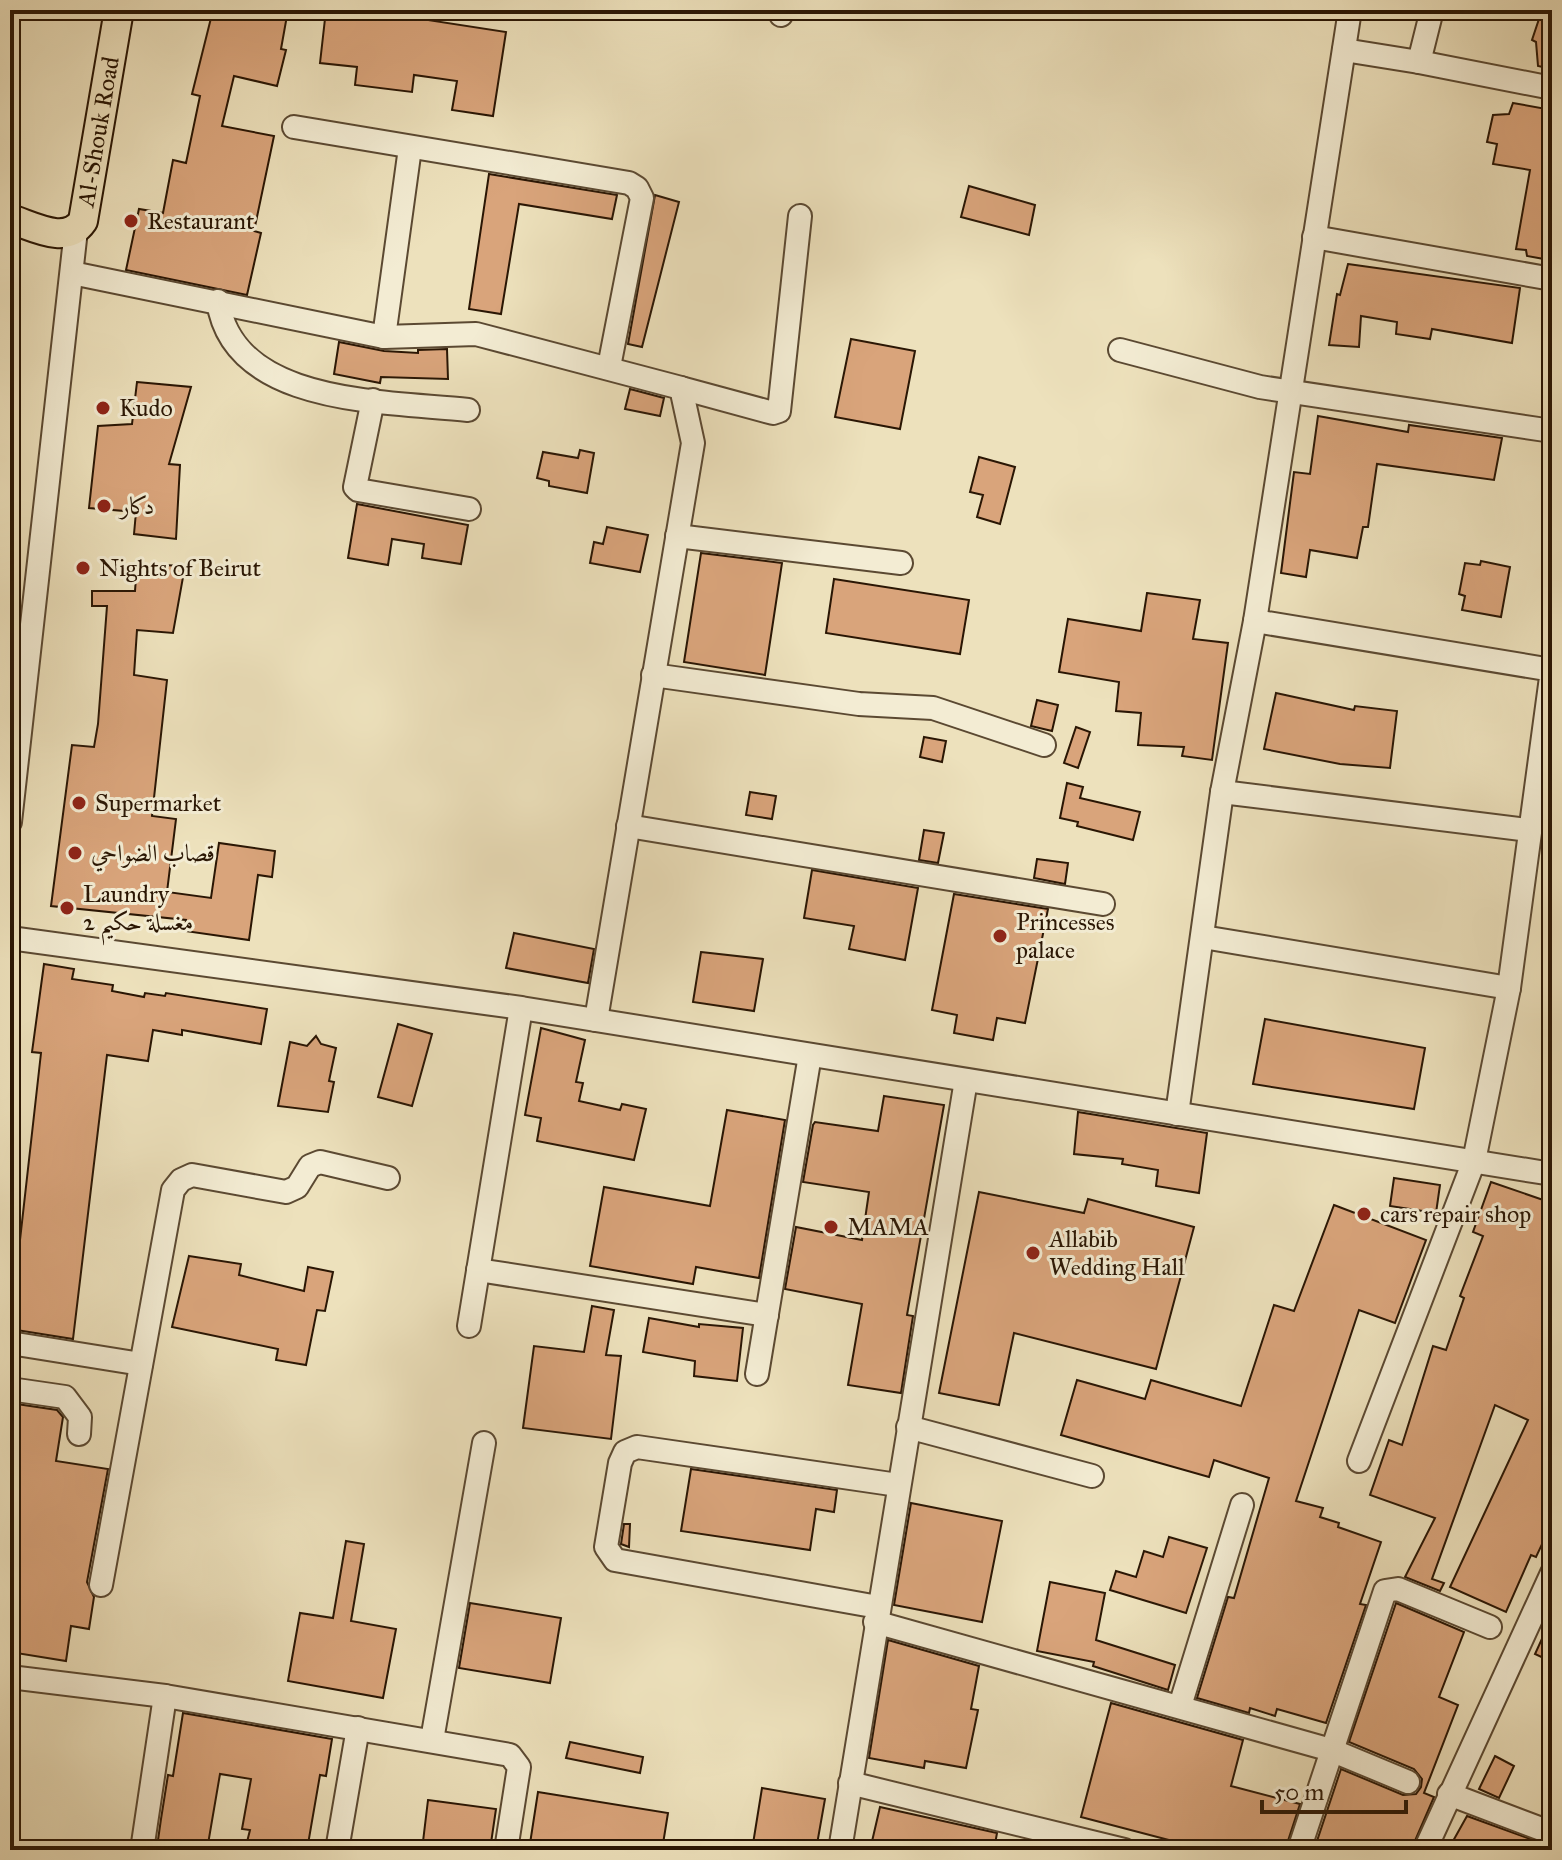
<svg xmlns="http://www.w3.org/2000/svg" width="1562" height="1860" font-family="'IM FELL Great Primer',Amiri,serif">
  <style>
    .building { fill: #d9a47b; stroke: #2a1604; stroke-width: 2 }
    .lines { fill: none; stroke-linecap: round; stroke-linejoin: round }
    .minor-casing { stroke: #5b4932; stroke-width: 26 }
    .major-casing { stroke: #2a1604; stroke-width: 32 }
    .minor { stroke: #f3ecd3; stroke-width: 22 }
    .major { stroke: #ede1bc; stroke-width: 28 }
    .poi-dot { fill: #8f2418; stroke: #f3ecd3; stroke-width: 3 }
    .labels { text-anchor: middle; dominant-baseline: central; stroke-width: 6; stroke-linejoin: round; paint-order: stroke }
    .street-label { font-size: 24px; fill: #2a1604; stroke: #f3ecd3 }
    .poi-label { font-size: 24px; fill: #2a1604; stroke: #f3ecd3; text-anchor: start }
  </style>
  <rect width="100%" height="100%" fill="#ede1bc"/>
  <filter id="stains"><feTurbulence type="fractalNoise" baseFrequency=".0025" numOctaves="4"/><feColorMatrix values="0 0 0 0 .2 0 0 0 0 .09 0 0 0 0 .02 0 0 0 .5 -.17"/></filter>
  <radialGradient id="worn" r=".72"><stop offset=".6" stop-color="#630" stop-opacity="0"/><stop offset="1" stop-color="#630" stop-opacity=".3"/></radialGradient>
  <g class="building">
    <polygon points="213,10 288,10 281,49 286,50 277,86 234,76 222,126 274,136 254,231 261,233 247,295 126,270 139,209 163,213 173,160 186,163 200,96 192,94"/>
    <polygon points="326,10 421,12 421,19 506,32 493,116 452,110 457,81 414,75 412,92 355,85 357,67 320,63"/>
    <polygon points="1542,10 1552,10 1552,69 1538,66 1536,42 1532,40"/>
    <polygon points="1513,103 1552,110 1552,244 1546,244 1544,259 1527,256 1526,250 1516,249 1530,170 1493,164 1497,144 1487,142 1493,115 1509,114"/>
    <polygon points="489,174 617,195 612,219 519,204 501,314 469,309"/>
    <polygon points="969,186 1035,205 1029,235 961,217"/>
    <polygon points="655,195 679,202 642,347 628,344"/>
    <polygon points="1348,264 1520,288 1512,343 1432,329 1430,339 1396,334 1397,322 1361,316 1359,347 1329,345 1337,294 1340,295"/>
    <polygon points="851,339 915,351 900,429 835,417"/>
    <polygon points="339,342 384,351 418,353 418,350 447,349 448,379 381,377 380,383 334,374"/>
    <polygon points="137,382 191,387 169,464 180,465 176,539 134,534 136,512 89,508 98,426 132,424"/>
    <polygon points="630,389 664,398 660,416 625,409"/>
    <polygon points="1318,416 1408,432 1409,425 1502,438 1494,480 1377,464 1368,527 1363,527 1357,558 1310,550 1306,577 1281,573 1294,472 1310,474"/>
    <polygon points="580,450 594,453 587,493 549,486 549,481 537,478 543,452 578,458"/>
    <polygon points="979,457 1015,467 1000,524 977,517 983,495 970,492"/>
    <polygon points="357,504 468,525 461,564 422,558 424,544 392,539 388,565 348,558"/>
    <polygon points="607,527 648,535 640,572 590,563 594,542 603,544"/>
    <polygon points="701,553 782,563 765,675 684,662"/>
    <polygon points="1481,561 1510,567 1501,617 1462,610 1465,596 1459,594 1465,563 1480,565"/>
    <polygon points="137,564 185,566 173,633 137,630 134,675 167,680 152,816 176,819 167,892 211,898 219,843 275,851 272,877 258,875 249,940 185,931 186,920 51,906 72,745 94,747 98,724 107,606 92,606 92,591 135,591"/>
    <polygon points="834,579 969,600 960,654 826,633"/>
    <polygon points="1147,593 1200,600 1193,639 1228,643 1212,760 1182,756 1184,747 1138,745 1141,713 1116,711 1119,682 1059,672 1068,619 1141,631"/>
    <polygon points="1276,693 1354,710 1355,706 1397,711 1390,768 1340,764 1264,749"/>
    <polygon points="1037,700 1058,705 1052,731 1031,726"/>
    <polygon points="1076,727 1090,732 1078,768 1064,763"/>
    <polygon points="924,737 946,741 942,762 920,757"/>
    <polygon points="1067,783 1083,787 1080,798 1140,812 1133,840 1077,826 1078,822 1060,818"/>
    <polygon points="750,792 776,796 772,819 746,815"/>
    <polygon points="924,830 944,833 938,863 919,860"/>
    <polygon points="1037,859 1068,863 1065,884 1034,878"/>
    <polygon points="812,870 918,888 905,960 849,949 854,926 804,918"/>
    <polygon points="954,894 1048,909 1025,1023 997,1018 993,1040 954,1033 957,1015 932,1010"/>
    <polygon points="514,933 594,949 588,983 506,968"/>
    <polygon points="701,952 763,959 754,1011 693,1002"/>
    <polygon points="44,964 74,969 72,979 113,985 112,991 144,997 145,993 165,996 166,993 267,1009 261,1044 182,1030 182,1035 153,1030 148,1061 107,1055 73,1339 10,1329 41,1053 32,1052"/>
    <polygon points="1265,1019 1425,1048 1414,1109 1253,1084"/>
    <polygon points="398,1024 432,1034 412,1106 378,1097"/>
    <polygon points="541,1028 585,1040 576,1082 583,1083 579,1101 620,1110 622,1104 646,1109 634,1160 537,1141 541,1118 525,1115"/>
    <polygon points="316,1036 321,1044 336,1048 329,1081 334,1082 328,1112 278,1106 290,1042 307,1046"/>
    <polygon points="884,1096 944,1105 907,1315 913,1316 901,1393 848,1385 862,1304 785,1289 796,1227 862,1240 869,1192 803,1182 813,1125 815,1122 878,1131"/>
    <polygon points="727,1110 785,1120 759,1278 696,1267 693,1284 590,1266 604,1187 710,1206"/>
    <polygon points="1078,1112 1207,1133 1199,1193 1156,1186 1158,1170 1122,1164 1123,1159 1074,1154"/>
    <polygon points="1394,1178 1440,1185 1436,1213 1390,1206"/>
    <polygon points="1491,1182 1552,1203 1552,1523 1536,1557 1531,1555 1506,1612 1450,1587 1528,1420 1495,1405 1432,1579 1444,1583 1440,1591 1405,1577 1435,1518 1370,1495 1389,1440 1402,1445 1433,1346 1446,1350 1464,1298 1460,1296 1483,1236 1473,1232"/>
    <polygon points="979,1192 1084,1213 1088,1199 1194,1227 1156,1369 1014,1333 999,1405 939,1393"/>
    <polygon points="1334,1205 1426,1240 1395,1323 1359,1310 1296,1501 1323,1508 1320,1517 1339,1523 1338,1527 1381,1542 1360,1604 1366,1605 1326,1723 1277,1709 1275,1716 1250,1708 1249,1713 1197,1698 1228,1597 1234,1598 1269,1478 1214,1460 1209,1477 1061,1435 1077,1380 1145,1399 1151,1380 1241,1406 1274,1305 1294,1311"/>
    <polygon points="189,1256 241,1264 239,1275 304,1291 308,1267 333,1272 325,1311 317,1310 306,1365 276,1360 278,1349 172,1327"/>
    <polygon points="592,1306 614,1310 606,1355 621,1356 611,1439 523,1428 534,1346 584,1352"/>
    <polygon points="649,1318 699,1327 699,1324 743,1328 737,1381 694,1376 695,1361 643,1352"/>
    <polygon points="10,1403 57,1410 63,1417 56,1461 108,1469 87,1582 94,1597 89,1629 71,1626 66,1661 10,1652"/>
    <polygon points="691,1469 837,1490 834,1512 816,1509 810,1550 681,1531"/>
    <polygon points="911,1503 1002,1521 982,1622 894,1605"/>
    <polygon points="624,1524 630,1524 629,1547 621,1544"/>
    <polygon points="1169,1537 1207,1548 1186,1613 1110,1590 1116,1571 1136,1577 1144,1551 1163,1557"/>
    <polygon points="346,1541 364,1544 351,1621 396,1629 383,1698 288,1681 300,1613 333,1618"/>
    <polygon points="1050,1582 1105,1593 1096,1640 1175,1665 1168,1690 1093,1666 1094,1662 1037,1651"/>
    <polygon points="470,1603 561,1618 550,1683 459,1668"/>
    <polygon points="1396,1603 1464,1632 1439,1697 1458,1705 1424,1793 1434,1797 1411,1850 1314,1850 1341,1769 1403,1795 1416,1794 1421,1787 1422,1779 1414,1769 1349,1742"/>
    <polygon points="1552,1617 1552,1662 1535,1654"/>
    <polygon points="888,1640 979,1666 971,1709 978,1710 966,1768 925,1761 924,1768 869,1758"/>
    <polygon points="1111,1703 1243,1740 1231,1786 1300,1804 1285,1850 1233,1850 1214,1845 1213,1850 1207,1850 1081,1817"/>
    <polygon points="183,1713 332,1739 326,1776 320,1775 307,1850 276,1850 247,1842 250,1830 242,1829 251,1779 220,1774 207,1850 161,1850 163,1840 158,1840 161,1819 168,1775 173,1776"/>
    <polygon points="570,1742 643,1757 640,1773 566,1758"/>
    <polygon points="1495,1756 1514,1766 1499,1798 1479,1789"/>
    <polygon points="762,1788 825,1799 816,1850 752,1850"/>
    <polygon points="538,1792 668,1813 662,1850 529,1850"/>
    <polygon points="428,1800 496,1809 490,1850 422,1850"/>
    <polygon points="880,1807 997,1833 994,1850 870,1850"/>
    <polygon points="1467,1816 1552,1847 1552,1850 1448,1850"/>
  </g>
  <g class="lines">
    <g class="minor-casing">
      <g id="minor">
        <polyline points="780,10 781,15"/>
        <polyline points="1432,10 1419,62 1552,88"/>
        <polyline points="1344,50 1419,62"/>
        <polyline points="294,127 629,183 637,188 642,198 609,367"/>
        <polyline points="1314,237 1552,279"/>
        <polyline points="72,273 384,337 476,334 681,388 693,443 596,1020"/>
        <path d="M218 301C233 406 386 401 468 410"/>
        <polyline points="384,337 410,148"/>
        <polyline points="1120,350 1260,387 1552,431"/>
        <polyline points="681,388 773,413 779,411 800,216"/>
        <polyline points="373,400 355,487 358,490 469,509"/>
        <polyline points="677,536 901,563"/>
        <polyline points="1255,621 1552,670 1509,988 1474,1161 1359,1461"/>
        <polyline points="653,675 859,704 933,708 1044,745"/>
        <polyline points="1222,792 1528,830"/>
        <polyline points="10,822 76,230"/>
        <polyline points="628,826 1103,904"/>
        <polyline points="1203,937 1509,988"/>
        <polyline points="10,938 521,1008 1552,1174"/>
        <polyline points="1177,1114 1222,792 1255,621 1350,10"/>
        <polyline points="478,1270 767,1315"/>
        <polyline points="469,1326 521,1008"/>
        <polyline points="10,1343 141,1364"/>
        <polyline points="757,1374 810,1055"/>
        <polyline points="10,1389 65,1397 80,1417 79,1434"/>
        <polyline points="908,1427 1092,1476"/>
        <polyline points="101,1585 173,1190 181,1180 192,1175 286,1192 297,1187 310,1166 320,1162 388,1178"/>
        <polyline points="878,1607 615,1560 606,1547 620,1463 625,1452 637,1447 898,1485"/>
        <polyline points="875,1622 1331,1750 1408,1782"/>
        <polyline points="10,1677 165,1696 510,1755 519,1767 506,1850"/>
        <polyline points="1180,1706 1242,1505"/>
        <polyline points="432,1740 484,1443"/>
        <polyline points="850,1783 1124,1850"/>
        <polyline points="1449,1794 1552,1833"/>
        <polyline points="142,1850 165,1696"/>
        <polyline points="337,1850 358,1728"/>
        <polyline points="840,1850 966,1080"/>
        <polyline points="1299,1850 1385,1591 1398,1589 1490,1627"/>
        <polyline points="1425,1850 1552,1573"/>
      </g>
    </g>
    <g class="major-casing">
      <g id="major">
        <path id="s1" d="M10 219C33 226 66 246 83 221L119 10"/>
      </g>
    </g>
    <use href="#minor" class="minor"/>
    <use href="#major" class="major"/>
  </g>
  <g class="poi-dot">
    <circle cx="131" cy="221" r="8"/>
    <circle cx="103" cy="408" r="8"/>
    <circle cx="104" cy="506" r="8"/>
    <circle cx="83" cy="568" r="8"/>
    <circle cx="79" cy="803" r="8"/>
    <circle cx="75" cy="853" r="8"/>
    <circle cx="67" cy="908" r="8"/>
    <circle cx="1000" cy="936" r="8"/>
    <circle cx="1364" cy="1214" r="8"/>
    <circle cx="831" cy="1227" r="8"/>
    <circle cx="1033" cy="1253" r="8"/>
  </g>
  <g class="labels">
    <g class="street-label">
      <text stroke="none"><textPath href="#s1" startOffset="170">Al-Shouk Road</textPath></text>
    </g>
    <g class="poi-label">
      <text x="147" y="221">Restaurant</text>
      <text x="119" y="408">Kudo</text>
      <text x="120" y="506">دكار</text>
      <text x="99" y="568">Nights of Beirut</text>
      <text x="95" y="803">Supermarket</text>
      <text x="91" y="853">قصاب الضواحي</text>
      <text x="83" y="894">Laundry<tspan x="83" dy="28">مغسلة حكيم 2</tspan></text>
      <text x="1016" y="922">Princesses<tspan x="1016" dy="28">palace</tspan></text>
      <text x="1380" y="1214">cars repair shop</text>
      <text x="847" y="1227">MAMA</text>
      <text x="1049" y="1239">Allabib<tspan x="1049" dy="28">Wedding Hall</tspan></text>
    </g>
  </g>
  <rect width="1562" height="1860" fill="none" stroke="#ede1bc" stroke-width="40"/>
  <rect x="12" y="12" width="1538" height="1836" fill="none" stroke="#2a1604" stroke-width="4"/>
  <rect x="20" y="20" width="1522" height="1820" fill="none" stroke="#2a1604" stroke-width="2"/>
  <path d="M1262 1800v12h144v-12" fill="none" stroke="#2a1604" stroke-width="4"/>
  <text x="1274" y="1800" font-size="24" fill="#2a1604" stroke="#f3ecd3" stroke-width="6" paint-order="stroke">50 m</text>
  <rect width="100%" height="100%" filter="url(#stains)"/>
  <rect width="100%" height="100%" fill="url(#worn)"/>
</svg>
